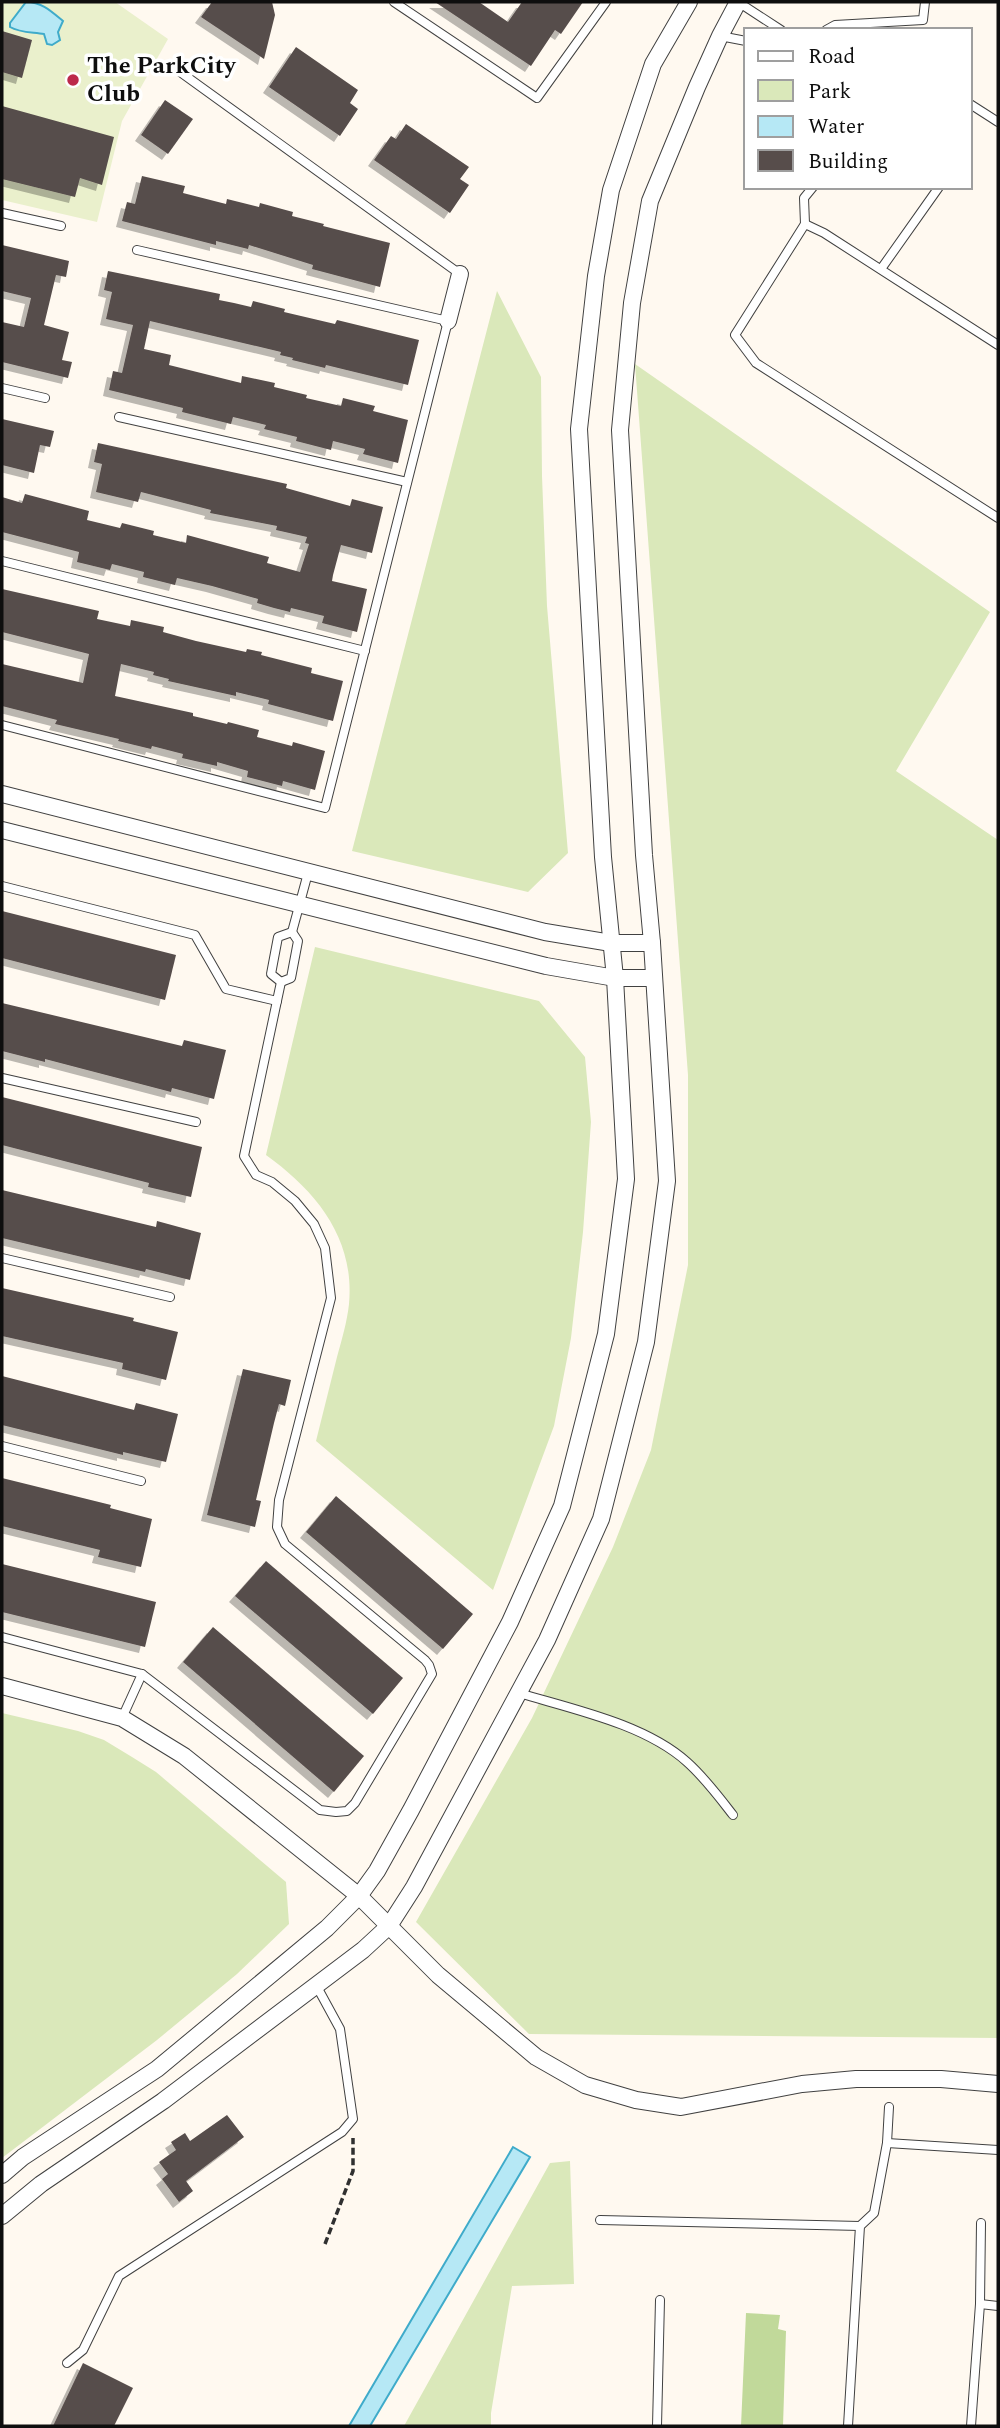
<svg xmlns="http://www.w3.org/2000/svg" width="1000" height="2428" font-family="Spectral,serif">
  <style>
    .green { fill: #dae8ba }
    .forest { fill: #c1d99a }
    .pitch { fill: #eaf0cc }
    .water { fill: #b6e8f5; stroke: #3fabca; stroke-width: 2 }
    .building { fill: #574d4b; filter: url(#shadow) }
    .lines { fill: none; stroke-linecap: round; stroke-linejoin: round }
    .service-casing { stroke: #414141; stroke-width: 10 }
    .minor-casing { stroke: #414141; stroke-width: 18 }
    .path { stroke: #303030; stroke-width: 3.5; stroke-dasharray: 7 3.5; stroke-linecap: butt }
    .service { stroke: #fff; stroke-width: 8 }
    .minor { stroke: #fff; stroke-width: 16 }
    .poi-dot { fill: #bc294a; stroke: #fff; stroke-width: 2.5 }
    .labels { text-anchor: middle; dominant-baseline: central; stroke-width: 7; stroke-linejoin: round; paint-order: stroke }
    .poi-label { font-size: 24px; font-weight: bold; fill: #0e0e0e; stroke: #fff; text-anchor: start }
  </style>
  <defs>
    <filter id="shadow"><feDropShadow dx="-6" dy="6" stdDeviation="0" flood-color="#0004"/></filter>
  </defs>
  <rect width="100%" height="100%" fill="#fff9f0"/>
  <g class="green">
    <polygon points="497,291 541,377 542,476 547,606 568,853 528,892 352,851"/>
    <polygon points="635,364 990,612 896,771 998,840 998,2038 529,2034 416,1922 532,1718 613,1547 651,1450 688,1265 688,1075"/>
    <path d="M315 947 539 1001 585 1057 591 1122 583 1232 571 1338 554 1426 493 1590 316 1441C323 1413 330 1385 337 1357 342 1339 347 1322 349 1304 355 1238 316 1191 266 1155Z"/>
    <polygon points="2,1713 78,1731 104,1740 132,1757 156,1772 286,1882 289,1924 237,1974 157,2040 2,2158"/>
    <polygon points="570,2161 574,2284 512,2286 491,2413 491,2426 404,2426 550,2163"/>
  </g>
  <polygon class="forest" points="746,2313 780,2315 778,2329 786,2331 783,2426 741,2426"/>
  <polygon class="pitch" points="2,2 115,2 168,39 122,121 97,222 2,200"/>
  <g class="water">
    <path d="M26 2C42 2 51 11 63 21L58 32 60 40 52 45 47 44 44 34C33 32 20 33 10 27V23Z"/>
    <polygon points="513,2147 530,2157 370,2426 349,2426"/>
  </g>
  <g class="building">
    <polygon points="212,2 272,2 275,15 264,59 201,17"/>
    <polygon points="435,2 479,2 508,22 522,2 583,2 561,34 555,30 531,66"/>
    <polygon points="2,31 32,40 22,78 2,72"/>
    <polygon points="296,47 358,90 350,103 358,109 340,136 269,87"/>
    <polygon points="165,100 193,119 168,154 141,135"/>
    <polygon points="2,106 114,137 102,185 80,178 75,197 2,179"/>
    <polygon points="406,124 469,167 460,179 469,185 450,213 374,160 391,136 396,139"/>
    <polygon points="142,176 185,186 183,193 226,204 227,199 259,207 260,203 293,212 292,216 324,224 323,226 390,243 380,287 312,269 313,265 249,245 248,249 216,241 216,245 122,221 127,202 135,204"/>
    <polygon points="2,245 69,261 66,277 56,275 44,325 69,332 62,360 72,362 68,378 2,362 2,322 24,327 31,298 2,291"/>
    <polygon points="108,271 220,294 219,300 234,303 251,307 253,301 285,309 284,312 335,324 337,320 419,340 408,385 326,365 325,368 292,360 293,358 280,355 281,352 150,321 144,349 171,355 169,365 241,383 242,376 275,383 274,387 307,395 306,398 341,406 343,398 375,406 373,411 408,420 398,463 363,454 365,449 333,441 331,450 296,441 297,437 264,429 266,425 233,417 231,424 182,412 183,408 109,390 113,371 122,373 133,325 106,319 112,292 104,290"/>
    <polygon points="2,419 54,431 50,447 40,445 34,473 2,465"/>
    <polygon points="98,443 287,484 286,488 350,506 352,499 383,507 372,553 341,545 333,575 332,581 367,589 357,632 322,623 324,616 291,608 290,612 274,608 257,603 258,599 212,586 177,578 175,585 143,577 144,572 112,564 110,570 77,562 79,552 2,532 2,497 22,503 25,494 89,511 87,520 120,528 122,523 154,531 153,535 186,543 187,535 269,557 267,563 300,572 309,544 305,543 307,537 276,530 277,526 210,513 211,510 141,492 138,502 96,492 102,464 94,462"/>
    <polygon points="2,589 99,611 97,619 130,626 131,620 164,627 163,632 196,641 246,652 247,649 262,652 261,655 312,668 311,673 343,681 333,721 268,704 269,700 236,692 236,696 168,681 169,679 153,675 154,672 121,664 115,696 193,713 193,716 227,724 228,722 259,730 257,737 292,746 293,742 325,751 315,790 283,781 282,786 247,777 248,771 217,762 217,766 182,758 183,754 152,746 151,749 118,741 119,739 55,724 57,720 2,706 2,664 83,683 89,654 2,632"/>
    <polygon points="2,911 176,955 165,1000 2,958"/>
    <polygon points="2,1003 182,1046 184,1040 226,1050 214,1099 172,1088 171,1092 45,1059 45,1062 2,1051"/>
    <polygon points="2,1097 202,1147 191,1197 148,1187 149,1183 2,1145"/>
    <polygon points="2,1190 156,1227 157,1221 201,1233 190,1280 146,1269 145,1272 2,1238"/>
    <polygon points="2,1288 134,1318 133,1321 178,1332 166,1380 122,1369 123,1363 2,1336"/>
    <polygon points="243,1369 291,1380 285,1406 279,1404 274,1423 256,1500 261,1501 255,1527 207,1515"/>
    <polygon points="2,1376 134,1410 136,1403 178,1414 166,1462 123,1452 123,1455 2,1425"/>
    <polygon points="2,1478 111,1505 110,1508 152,1519 141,1567 98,1557 100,1550 2,1526"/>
    <polygon points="336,1496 473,1614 443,1649 306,1532"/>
    <polygon points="266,1561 403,1678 373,1714 235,1596"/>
    <polygon points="2,1564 156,1602 145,1647 2,1612"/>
    <polygon points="213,1627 364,1756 334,1792 183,1662"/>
    <polygon points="227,2115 244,2137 186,2181 193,2191 179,2202 162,2179 168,2174 159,2162 176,2150 171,2142 185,2133 190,2141"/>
    <polygon points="83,2363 133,2388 114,2426 53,2426"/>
  </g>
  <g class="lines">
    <g class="service-casing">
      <g id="service">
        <polyline points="394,2 537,98 606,2"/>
        <polyline points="738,2 781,30"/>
        <polyline points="826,30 835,25 923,20 925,2"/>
        <polyline points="720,36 746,41"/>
        <polyline points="176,69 460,274"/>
        <polyline points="970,104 998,122"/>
        <polyline points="2,213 61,226"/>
        <polyline points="805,224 804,198 813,187"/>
        <polyline points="881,269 939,187"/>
        <polyline points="998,345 824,233 805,224 735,335 756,363 998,518"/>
        <polyline points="2,388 45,398"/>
        <polyline points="119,417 407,482"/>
        <polyline points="2,561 365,651"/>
        <polyline points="2,725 325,808 448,321 137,250"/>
        <polyline points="2,886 195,935 226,989 277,1001"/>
        <polyline points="292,932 308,873"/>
        <polyline points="281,982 271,974 278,937 292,932"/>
        <polyline points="281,982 291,978 298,941 292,932"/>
        <polyline points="2,1078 196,1122"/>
        <polyline points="2,1258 170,1297"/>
        <polyline points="2,1446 141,1481"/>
        <polyline points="2,1637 142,1674 320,1810 336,1812 347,1811 355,1803 432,1674 429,1665 425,1660 285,1544 277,1527 279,1500 331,1298 325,1248 314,1224 295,1201 272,1182 256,1175 244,1156 281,982"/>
        <path d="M519 1693C572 1709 645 1724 687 1762 705 1778 719 1797 733 1815"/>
        <polyline points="122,1718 142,1674"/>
        <polyline points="887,2143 998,2150"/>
        <polyline points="600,2220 860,2226"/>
        <polyline points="980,2304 998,2306"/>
        <polyline points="67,2363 83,2350 119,2276 342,2132 353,2119 340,2029 316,1985"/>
        <polyline points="657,2426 660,2300"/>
        <polyline points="848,2426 860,2226 874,2213 887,2143 889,2107"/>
        <polyline points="971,2426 980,2304 981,2223"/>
      </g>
    </g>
    <g class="minor-casing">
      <g id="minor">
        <polyline points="448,321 460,274"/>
        <polyline points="2,794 545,932 611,943 652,943"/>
        <polyline points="2,830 546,966 615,978 654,978"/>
        <polyline points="2,1686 122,1718 184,1756 359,1896 438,1975 536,2057 585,2085 636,2100 681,2107 802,2084 856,2079 941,2079 998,2084"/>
        <polyline points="2,2175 23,2157 157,2069 327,1928 359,1896 377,1871 411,1810 510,1622 562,1506 606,1334 626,1179 615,978 603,857 579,429 596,276 611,190 653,64 689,2"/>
        <polyline points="2,2216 41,2184 163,2101 363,1950 389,1926 414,1887 547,1640 601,1519 646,1342 667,1181 652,943 644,855 620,430 632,303 650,201 697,87 720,36 738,2"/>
      </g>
    </g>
    <polyline class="path" points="325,2244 353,2171 353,2138"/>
    <use href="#service" class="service"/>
    <use href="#minor" class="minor"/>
  </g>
  <circle class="poi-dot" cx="73" cy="80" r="7"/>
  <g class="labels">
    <g class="poi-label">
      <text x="87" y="66">The ParkCity<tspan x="87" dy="28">Club</tspan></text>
    </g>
  </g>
  <rect width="1000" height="2428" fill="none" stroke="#0e0e0e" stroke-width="7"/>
  <rect x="744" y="28" width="228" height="161" fill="#ffffff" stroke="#9f9f9f" stroke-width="2"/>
  <rect x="758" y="51" width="35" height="10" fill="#ffffff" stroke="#9f9f9f" stroke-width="2"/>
  <text x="808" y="63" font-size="21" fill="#0e0e0e">Road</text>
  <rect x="758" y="80" width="35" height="21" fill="#dae8ba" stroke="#9f9f9f" stroke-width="2"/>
  <text x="808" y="98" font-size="21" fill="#0e0e0e">Park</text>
  <rect x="758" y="116" width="35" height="21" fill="#b6e8f5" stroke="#9f9f9f" stroke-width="2"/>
  <text x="808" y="133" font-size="21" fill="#0e0e0e">Water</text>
  <rect x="758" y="150" width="35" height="21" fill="#574d4b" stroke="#9f9f9f" stroke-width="2"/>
  <text x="808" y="168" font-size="21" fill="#0e0e0e">Building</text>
</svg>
